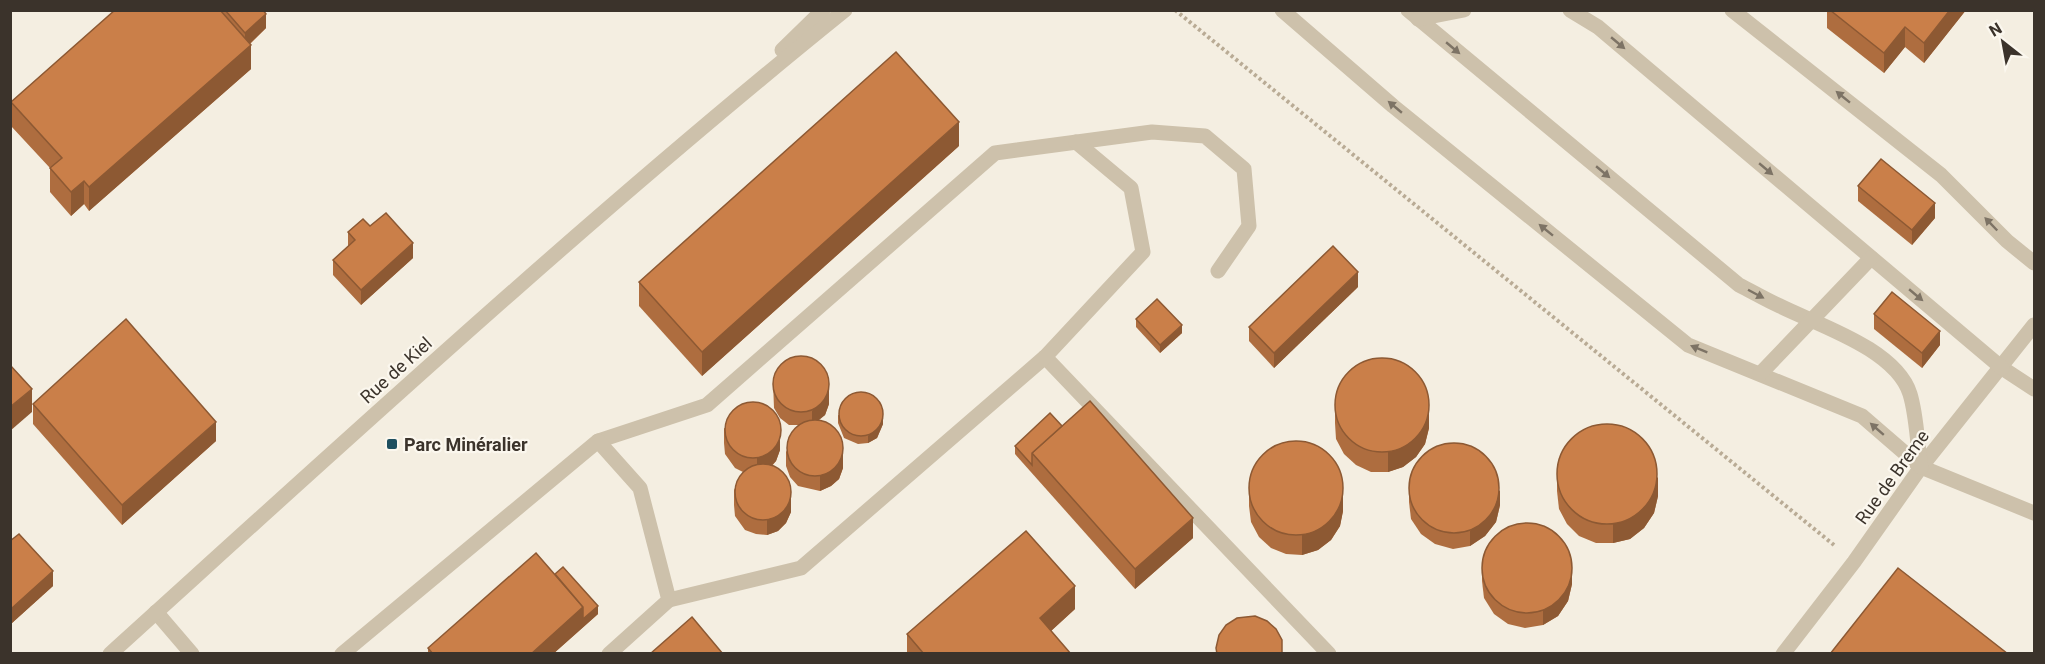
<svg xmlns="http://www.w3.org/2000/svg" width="2045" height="664" font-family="Roboto,sans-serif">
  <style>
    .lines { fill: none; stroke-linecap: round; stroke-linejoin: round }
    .path { stroke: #b9ab95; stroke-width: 4; stroke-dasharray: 3 3; stroke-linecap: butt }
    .lane { stroke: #cdc1ab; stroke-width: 15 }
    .street { stroke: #cdc1ab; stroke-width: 15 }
    .wall { fill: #ae6d3f }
    .shaded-wall { fill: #8d5933 }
    .building { fill: #ca7f49; stroke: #8d5933; stroke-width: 1.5 }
    .oneway { fill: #7d7365 }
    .poi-dot { fill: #1e4f5f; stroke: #fbf7ee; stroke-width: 2 }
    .labels { text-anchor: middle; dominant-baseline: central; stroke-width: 4.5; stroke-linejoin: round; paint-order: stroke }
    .street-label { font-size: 18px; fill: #3b332b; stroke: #fbf7ee }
    .poi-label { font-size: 18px; font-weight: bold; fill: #3b332b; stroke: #fbf7ee; text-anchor: start }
  </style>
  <rect width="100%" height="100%" fill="#f4eee1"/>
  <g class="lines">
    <polyline class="path" points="1175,10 1834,545"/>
    <g class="lane">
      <polyline points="1045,357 1329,654"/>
      <polyline points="2002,368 2034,389"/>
      <polyline points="598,441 707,405 995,153 1152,132 1205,136 1244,169 1249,226 1218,271"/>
      <polyline points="1921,467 2034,513"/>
      <polyline points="669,600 801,568 1045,357 1143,252 1131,188 1076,142"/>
      <polyline points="156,612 192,654"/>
      <polyline points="342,654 598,441 640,488 669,600 609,654"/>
      <polyline points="1783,654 1854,562 1921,467 2034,325"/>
    </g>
    <g class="street">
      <polyline points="1282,10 1393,106 1688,345 1862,416 1921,467"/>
      <path d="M1408 10 1739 285C1753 292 1766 300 1780 306 1818 325 1896 349 1910 394 1917 417 1917 444 1921 467"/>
      <polyline points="1570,10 1598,27 2002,368"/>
      <polyline points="1732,10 1941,175 2007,241 2034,263"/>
      <polyline points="1418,19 1464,10"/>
      <polyline points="782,50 823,10"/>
      <polyline points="1760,374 1871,258"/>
      <path d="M110 654C352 435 591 215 845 10"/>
    </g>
  </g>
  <g class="wall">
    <polygon points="115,10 263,10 266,28 250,44 251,69 89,211 84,204 71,216 50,192 50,168 11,126 11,102"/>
    <polygon points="1827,10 1966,10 1924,63 1905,47 1884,73 1827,28"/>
    <polygon points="959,146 702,376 639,306 639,282"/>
    <polygon points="1858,186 1935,218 1912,245 1858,201"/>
    <polygon points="370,226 413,258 361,305 333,275 333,260 348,247 348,232"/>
    <polygon points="1358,287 1274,368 1249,341 1249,327"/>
    <polygon points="1874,314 1940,345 1922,368 1874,329"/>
    <polygon points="1136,319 1182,333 1160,353 1136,327"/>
    <polygon points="773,382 829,404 825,415 818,420 843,468 839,479 831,486 820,491 798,486 790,477 786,466 786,452 801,425 789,425 780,418 774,408"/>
    <polygon points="1335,403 1429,428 1425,444 1416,457 1403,467 1388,472 1371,472 1356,465 1344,454 1336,439 1335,423"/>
    <polygon points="33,404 216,441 122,525 33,424"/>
    <polygon points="838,415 883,424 877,438 868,443 858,444 844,438 838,423"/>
    <polygon points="1062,426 1193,538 1135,589 1015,454 1015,446"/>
    <polygon points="724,428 780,450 776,461 772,466 791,512 786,523 778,531 767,535 756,534 745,530 735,516 734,505 734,490 743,472 735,468 725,454 724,443"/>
    <polygon points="1557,471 1658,496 1654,513 1644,528 1630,539 1613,543 1596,543 1579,536 1567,524 1559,509 1557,491"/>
    <polygon points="1249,486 1343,511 1340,526 1331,540 1318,550 1302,555 1286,554 1271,548 1259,537 1251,522 1249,506"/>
    <polygon points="1409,487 1500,505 1496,522 1485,536 1470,546 1453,549 1435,544 1421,534 1411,519 1409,502"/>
    <polygon points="10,541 53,586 12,623 10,621"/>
    <polygon points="1482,566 1572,584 1568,601 1558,616 1543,625 1525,628 1508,624 1494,614 1484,598 1482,581"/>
    <polygon points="555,574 598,614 553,654 428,654 428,648"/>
    <polygon points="1075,609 1051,631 1071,654 907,654 907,634"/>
  </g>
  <g class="shaded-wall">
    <polygon points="1950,10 1966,10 1924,63 1924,43"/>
    <polygon points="266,14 266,28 245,48 245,33"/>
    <polygon points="1905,27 1905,47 1884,73 1884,53"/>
    <polygon points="251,45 251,69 89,211 89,187"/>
    <polygon points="959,122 959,146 702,376 702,352"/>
    <polygon points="84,181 84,204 71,216 71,192"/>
    <polygon points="1935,203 1935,218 1912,245 1912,230"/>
    <polygon points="413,243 413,258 361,305 361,290"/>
    <polygon points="1358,272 1358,287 1274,368 1274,353"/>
    <polygon points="1182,325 1182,333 1160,353 1160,345"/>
    <polygon points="1940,331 1940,345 1922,368 1922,353"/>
    <polygon points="32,389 32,412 10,431 10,407"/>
    <polygon points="829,389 829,404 825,415 812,426 812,411"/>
    <polygon points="1429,408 1429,428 1425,444 1416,457 1403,467 1388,472 1388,452"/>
    <polygon points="883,416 883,424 877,438 868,443 868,436"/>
    <polygon points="216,422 216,441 122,525 122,505"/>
    <polygon points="780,436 780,450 776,461 768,469 757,473 757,458"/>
    <polygon points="843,453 843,468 839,479 831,486 820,491 820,476"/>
    <polygon points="1658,477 1658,496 1654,513 1644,528 1630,539 1613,543 1613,524"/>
    <polygon points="1500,490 1500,505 1496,522 1485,536 1470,546 1470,531"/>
    <polygon points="1343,491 1343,511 1340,526 1331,540 1318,550 1302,555 1302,535"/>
    <polygon points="791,497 791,512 786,523 778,531 767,535 767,520"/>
    <polygon points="1193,518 1193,538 1135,589 1135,569"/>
    <polygon points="1572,569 1572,584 1568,601 1558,616 1543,625 1543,610"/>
    <polygon points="53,571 53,586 12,623 12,608"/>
    <polygon points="1075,586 1075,609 1040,641 1040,618"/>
    <polygon points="598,606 598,614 553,654 531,654 583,607"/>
  </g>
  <g class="building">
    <polygon points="115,10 220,10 251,45 89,187 84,181 71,192 50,168 62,158 11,102"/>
    <polygon points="225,10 263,10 266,14 245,33"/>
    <polygon points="1830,10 1950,10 1924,43 1905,27 1884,53"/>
    <polygon points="896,52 959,122 702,352 639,282"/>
    <polygon points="1881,159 1935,203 1912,230 1858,186"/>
    <polygon points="386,213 413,243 361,290 333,260 355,240 348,232 363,219 370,226"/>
    <polygon points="1333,246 1358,272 1274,353 1249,327"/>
    <polygon points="1892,292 1940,331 1922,353 1874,314"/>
    <polygon points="1157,299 1182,325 1160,345 1136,319"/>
    <polygon points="126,319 216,422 122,505 33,404"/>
    <circle cx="801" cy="384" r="28"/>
    <circle cx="1382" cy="405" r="47"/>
    <polygon points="10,365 32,389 10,407"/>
    <circle cx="861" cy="414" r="22"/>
    <polygon points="1090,401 1193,518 1135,569 1032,453"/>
    <circle cx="753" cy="430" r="28"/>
    <polygon points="1050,413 1062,426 1032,453 1032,465 1015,446"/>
    <circle cx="815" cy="448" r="28"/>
    <circle cx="1607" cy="474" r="50"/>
    <circle cx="1296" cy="488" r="47"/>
    <circle cx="1454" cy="488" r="45"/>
    <circle cx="763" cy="492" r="28"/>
    <circle cx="1527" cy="568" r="45"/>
    <polygon points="1026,531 1075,586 1040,618 1071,654 924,654 907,634"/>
    <polygon points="19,534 53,571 12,608 10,607 10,541"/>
    <polygon points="536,553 583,607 531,654 433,654 428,648"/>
    <polygon points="563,567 598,606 583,619 583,607 555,574"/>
    <polygon points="1898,568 2008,654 1830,654"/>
    <polygon points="1255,616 1267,621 1276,629 1282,640 1282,654 1217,654 1216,648 1219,635 1226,625 1237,618"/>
    <polygon points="692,617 723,654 650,654"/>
  </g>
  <defs><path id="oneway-solid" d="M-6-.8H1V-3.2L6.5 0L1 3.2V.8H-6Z" transform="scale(1.5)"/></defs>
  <g class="oneway">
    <use href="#oneway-solid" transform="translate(1618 43) rotate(40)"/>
    <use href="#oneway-solid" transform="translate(1453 48) rotate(40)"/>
    <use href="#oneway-solid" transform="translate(1843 97) rotate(-141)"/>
    <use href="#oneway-solid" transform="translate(1395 107) rotate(-140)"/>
    <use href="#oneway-solid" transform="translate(1766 169) rotate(40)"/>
    <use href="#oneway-solid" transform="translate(1603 172) rotate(40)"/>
    <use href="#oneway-solid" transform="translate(1991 224) rotate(-134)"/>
    <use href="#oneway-solid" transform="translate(1546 230) rotate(-141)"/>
    <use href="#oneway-solid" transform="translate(1756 294) rotate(28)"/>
    <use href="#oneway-solid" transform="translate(1916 295) rotate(40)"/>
    <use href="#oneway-solid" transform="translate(1699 349) rotate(-158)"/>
    <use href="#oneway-solid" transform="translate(1877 429) rotate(-139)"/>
  </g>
  <rect class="poi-dot" x="386" y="438" width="12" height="12" rx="3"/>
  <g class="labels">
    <g class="street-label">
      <text transform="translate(396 370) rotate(-42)">Rue de Kiel</text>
      <text transform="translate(1892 477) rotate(-54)">Rue de Breme</text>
    </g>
    <g class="poi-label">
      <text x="404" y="444">Parc Minéralier</text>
    </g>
  </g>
  <rect width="2045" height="664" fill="none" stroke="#3b332b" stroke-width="24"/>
  <g transform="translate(2003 42) rotate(329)" stroke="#fbf7ee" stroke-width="4.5" paint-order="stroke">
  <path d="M0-4.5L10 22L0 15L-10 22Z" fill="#3b332b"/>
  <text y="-9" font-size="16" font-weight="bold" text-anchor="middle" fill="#3b332b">N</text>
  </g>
</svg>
